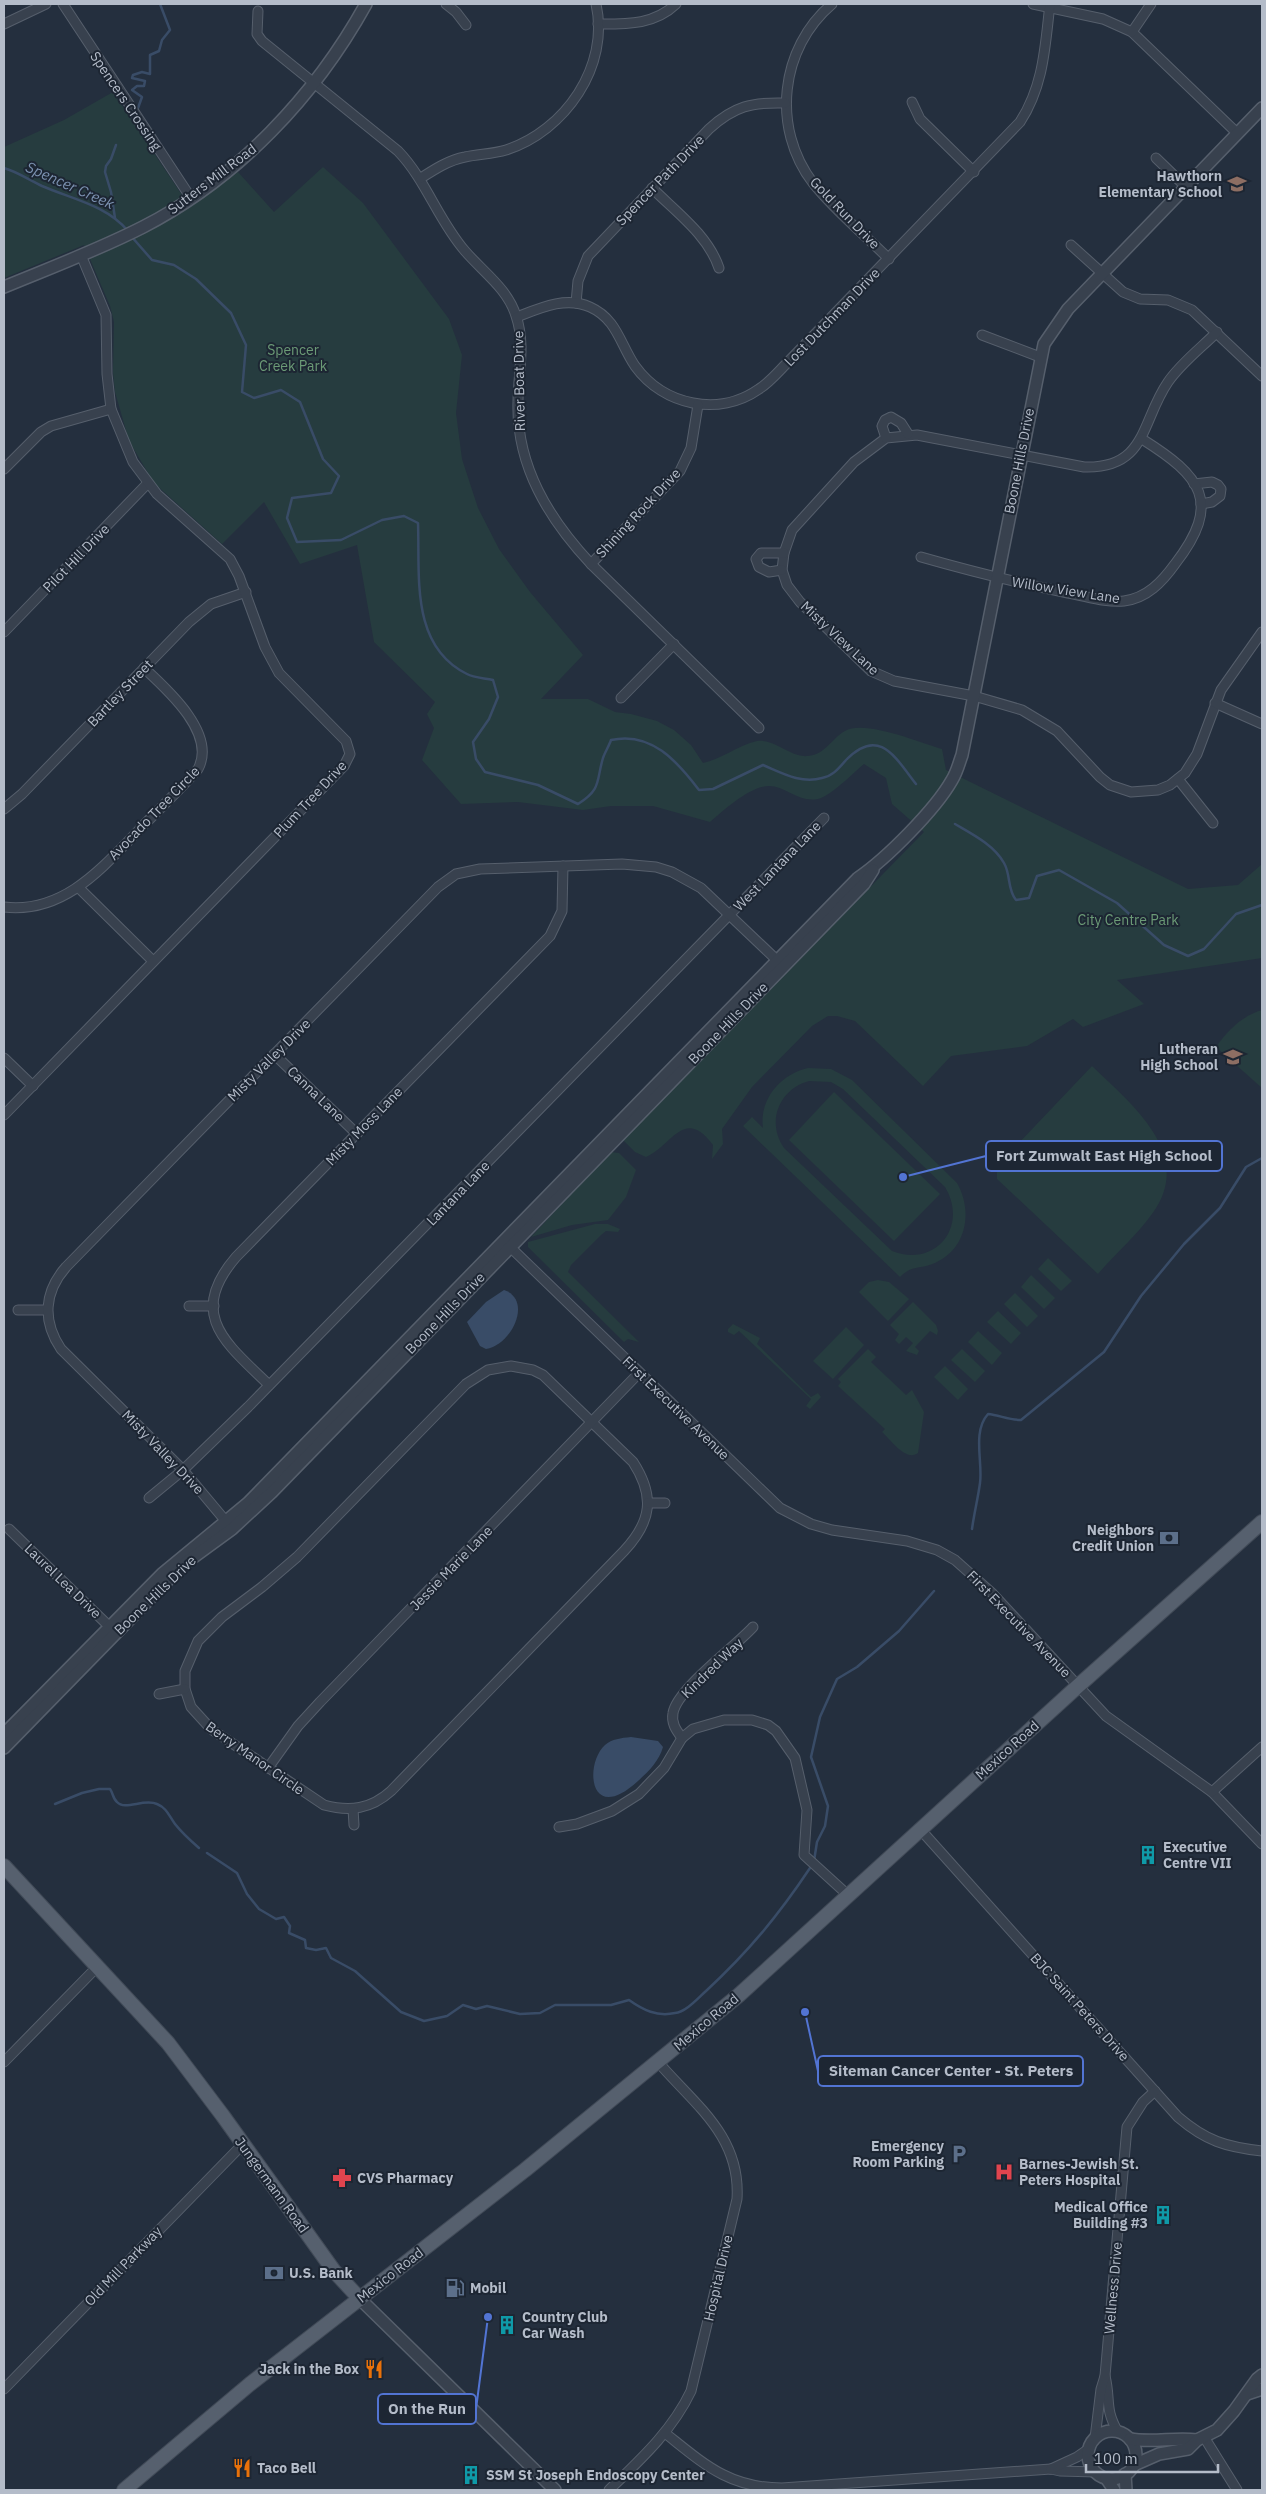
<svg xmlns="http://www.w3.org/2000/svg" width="1266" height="2494" font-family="'IBM Plex Sans',sans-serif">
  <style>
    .green { fill: #263c3f; fill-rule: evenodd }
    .water { fill: #394c67 }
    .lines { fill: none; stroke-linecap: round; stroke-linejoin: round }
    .stream { stroke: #394c67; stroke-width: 2.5 }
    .minor-casing { stroke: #565f6c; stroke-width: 11 }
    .tertiary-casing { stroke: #565f6c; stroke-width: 14 }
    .primary-casing { stroke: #414a57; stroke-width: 16 }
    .minor { stroke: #38414e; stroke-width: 9 }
    .tertiary { stroke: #38414e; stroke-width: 11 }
    .primary { stroke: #56606e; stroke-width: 14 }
    .labels { text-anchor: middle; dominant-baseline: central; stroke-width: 4; stroke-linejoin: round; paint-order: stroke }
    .street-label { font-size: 14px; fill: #b4bcc9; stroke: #1d2633 }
    .poi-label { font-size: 14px; font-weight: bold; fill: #b4bcc9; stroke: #1d2633; text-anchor: start }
    .park-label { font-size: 14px; fill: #6b9a76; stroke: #1d2633 }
    .water-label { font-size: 15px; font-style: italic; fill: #7c92b1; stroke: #1d2633 }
    .leader { fill: none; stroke: #5274d3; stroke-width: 2 }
    .callout-dot { fill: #5274d3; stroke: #1d2633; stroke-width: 2 }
    .callout { fill: #1d2633; stroke: #5274d3; stroke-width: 2 }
    .callout-label { font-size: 15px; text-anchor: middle; font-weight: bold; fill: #b4bcc9 }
  </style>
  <rect width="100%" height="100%" fill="#242f3e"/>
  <g class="green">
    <path d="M113 92 190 207 238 172 274 212 323 167 363 203 449 319 462 355 456 413 462 459 478 508 499 549 530 592 583 655 541 699H588L615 712 631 714 657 721 674 730 691 745 703 763C720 760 738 745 757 741 773 738 791 758 808 756 826 754 831 739 845 731 864 719 921 743 942 749L946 770 1188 889 1238 885 1262 864V958L1117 980 1144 1004 1083 1027 1073 1019 1027 1046 951 1056 923 1086 855 1021 837 1016H828L812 1026 752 1087 722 1129 723 1144 712 1159 713 1145C684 1106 672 1146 646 1157L635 1152 623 1140 924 832 892 804 886 778 864 764C853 773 835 792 821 798 801 805 786 786 769 786 750 786 724 810 710 822L653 806H611L583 810 518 802 461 804 422 760 434 728 427 714 435 702 374 642 357 545 300 564 264 502 222 544 154 483 129 441 115 392 113 372 114 322 110 306 84 245 4 278V147L64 120Z"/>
    <path d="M1262 1010V1088L1216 1047C1228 1030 1242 1016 1262 1010Z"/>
    <path d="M1092 1066C1131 1104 1196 1154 1152 1214 1137 1235 1115 1254 1098 1274L997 1179V1166Z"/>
    <path d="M808 1068 831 1069 852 1080 957 1183C973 1211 967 1249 935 1263 919 1270 913 1264 900 1277L743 1126 752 1117 763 1128C759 1099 781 1074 808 1068ZM809 1081 831 1082 843 1089 945 1187C969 1227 935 1268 892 1251L784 1148C766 1122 779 1089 809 1081Z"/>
    <polygon points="834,1092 940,1194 894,1241 789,1140"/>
    <polygon points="611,1152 619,1153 636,1170 626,1197 608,1220 572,1225 531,1237"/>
    <polygon points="595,1224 608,1224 620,1229 618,1232 606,1231 601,1235 571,1265 568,1272 639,1342 628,1339 624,1342 528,1247 528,1242"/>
    <polygon points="1048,1258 1072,1281 1061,1291 1038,1269"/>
    <polygon points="1031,1275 1055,1298 1044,1309 1021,1287"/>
    <polygon points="878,1280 889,1282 909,1299 888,1321 859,1292 869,1282"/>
    <polygon points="1015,1293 1038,1316 1027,1327 1004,1304"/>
    <polygon points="913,1302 936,1325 938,1331 937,1335 930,1331 915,1347 919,1351 917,1355 906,1351 913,1343 906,1337 899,1344 895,1340 899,1334 890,1325"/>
    <polygon points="998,1311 1021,1333 1011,1344 987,1322"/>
    <polygon points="733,1324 760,1338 757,1344 811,1397 818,1393 821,1397 810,1409 806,1406 811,1399 739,1331 734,1335 728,1332 728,1329"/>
    <polygon points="846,1327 864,1345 833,1379 813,1361"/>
    <polygon points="978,1331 1002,1353 992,1365 968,1342"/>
    <path d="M868 1349 876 1357 871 1362 906 1395 912 1390 924 1412 918 1453C906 1462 891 1440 882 1432L885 1429 838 1386 841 1382 838 1379Z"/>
    <polygon points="962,1349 985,1371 975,1382 951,1360"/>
    <polygon points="945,1366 968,1389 958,1400 934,1377"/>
  </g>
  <g class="water">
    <path d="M504 1290C533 1300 512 1345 486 1349L480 1346 467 1322 486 1302Z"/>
    <path d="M631 1737 658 1741 663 1747C659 1761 649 1771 638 1781 589 1826 584 1764 605 1745 612 1739 621 1738 631 1737Z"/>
  </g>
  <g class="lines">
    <g class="stream">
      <polyline points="138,108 142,97 132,90 137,86 144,86 145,81 132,78 133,75 142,72 150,74 150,55 159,51 162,40 170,30 160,4"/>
      <path d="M4 168C18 172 29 180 42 186 72 199 106 205 128 231"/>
      <polyline points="115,218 111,192 105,172 106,166 111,159 116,145"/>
      <path d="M131 236 152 260 174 265 196 279 231 313 246 345 242 392 254 398 281 390 300 402 323 459 339 476 331 493 292 498 287 518 297 542 341 540 382 520 404 516 418 523C420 576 410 646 467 674 474 678 485 678 493 680L498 697 489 719 473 742 476 759 485 772 538 785 578 804C602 789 596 781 603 758 605 752 609 746 611 740 651 731 677 761 699 790L713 789 763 765C782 773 801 784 822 778 833 776 839 768 846 760 879 726 895 757 916 784"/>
      <path d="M955 824C972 834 994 845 1004 863 1011 875 1007 889 1016 900L1029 898 1037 876 1059 870 1117 903 1164 945 1188 956 1204 949 1236 914 1262 905"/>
      <path d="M972 1529C974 1514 978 1498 980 1483 983 1462 972 1432 988 1414 999 1415 1009 1420 1021 1420L1104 1352 1141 1296 1184 1244 1220 1208 1246 1167 1262 1158"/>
      <path d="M55 1804 82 1793 99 1789H110C113 1793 113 1799 117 1802 125 1811 144 1798 157 1804 167 1808 169 1816 175 1824 182 1833 191 1841 199 1848"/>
      <path d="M207 1853 237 1873 247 1894 259 1909 276 1919 284 1917 290 1926 289 1933 305 1940 306 1948 316 1950 326 1948 331 1958 355 1971 401 2012 424 2021 447 2016 463 2005 476 2009 487 2006 520 2014 540 2013 555 2005H611L629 2000C643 2010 657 2017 675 2013 686 2012 698 1998 706 1991 748 1952 778 1916 810 1868"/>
      <polyline points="814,1861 817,1842 825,1826 828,1806 811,1757 820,1717 837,1679 857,1667 899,1631 934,1591"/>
    </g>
    <g class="minor-casing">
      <g id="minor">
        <polyline points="63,4 191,198"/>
        <polyline points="446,4 456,12 466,25"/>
        <path d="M832 4C780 48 771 128 813 183 835 211 864 234 889 259"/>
        <polyline points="1033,4 1103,19 1132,32 1237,133"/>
        <path d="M258 11 257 34 262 41 398 151C426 180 438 220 465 251 483 272 508 289 516 316 526 345 518 373 518 402 516 466 549 519 591 564L759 728"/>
        <polyline points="4,24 46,4"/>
        <path d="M598 24C627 24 654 25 676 4"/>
        <polyline points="1132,32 1151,4"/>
        <polyline points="912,102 920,119 974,172"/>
        <polyline points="1156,158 1186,187"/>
        <path d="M421 178C435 169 449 160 465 157 479 154 493 154 506 150 565 131 610 66 596 4"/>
        <path d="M652 188C676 212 708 235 719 268"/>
        <polyline points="1071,245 1123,292 1140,299 1168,300 1192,310 1262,376"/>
        <path d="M576 303 578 281 588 256 709 129C734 106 752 102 785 103"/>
        <path d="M517 317C540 308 566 296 590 307 617 319 620 344 635 366 664 406 719 417 759 389 770 382 778 372 787 363L1020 122C1044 85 1045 46 1050 4"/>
        <path d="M1217 332C1201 348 1181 363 1168 382 1141 421 1147 469 1084 467L917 435 886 438 854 462 792 530 784 553 782 570 787 585 800 602 871 671 894 681 974 696 1022 710 1057 731 1100 777 1110 785 1131 792 1158 790 1170 785 1185 773 1197 754 1221 690 1262 632"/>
        <polyline points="982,335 1040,357"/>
        <polyline points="886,438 882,426 885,420 891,417 901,423 908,434"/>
        <polyline points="4,469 41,432 51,426 111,409"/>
        <polyline points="1194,484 1212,482 1218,485 1221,489 1220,496 1212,502 1201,504"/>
        <path d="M921 557C970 571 1018 583 1068 593 1086 596 1106 603 1124 601 1147 598 1162 582 1175 564 1223 502 1201 476 1142 439"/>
        <polyline points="591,564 680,471 691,448 698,405"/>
        <polyline points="782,570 769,572 759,567 756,559 761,553 784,553"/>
        <polyline points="4,632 147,484"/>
        <polyline points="621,698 674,644"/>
        <polyline points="1215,703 1262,724"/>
        <polyline points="1178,779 1213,823"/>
        <polyline points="4,809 22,794 189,622 211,604 246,592"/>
        <polyline points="79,888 153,961"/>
        <path d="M4 907C64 914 102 868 140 829 159 809 180 790 198 769 217 734 168 690 144 668"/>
        <polyline points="274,1054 357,1134"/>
        <polyline points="4,1058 33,1086"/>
        <polyline points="4,1115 344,766 350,754 346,741 279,673 265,647 239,576 230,559 157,494 133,462 111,409 107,374 106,315 81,255"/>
        <polyline points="507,1244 780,1508 811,1524 832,1530 907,1541 937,1550 955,1560 992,1593 1106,1716 1212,1792 1262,1844"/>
        <polyline points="189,1306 214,1306"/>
        <polyline points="18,1310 47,1310"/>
        <path d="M511 1366 533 1370 543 1375 633 1462C655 1496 652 1521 624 1551L391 1791C371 1809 350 1812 324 1805L211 1729 191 1707 185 1689V1671L198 1641 222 1617 262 1587 297 1557 466 1384 488 1370Z"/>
        <path d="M269 1385C227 1344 186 1315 236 1257L550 936 562 911 563 866"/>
        <polyline points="149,1498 183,1470 248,1407 824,818"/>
        <polyline points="648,1503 665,1503"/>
        <path d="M229 1525 183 1470 61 1349C42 1321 44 1292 66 1267L438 887 456 874 480 869 622 864 656 867 672 872 701 888 781 964"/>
        <polyline points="9,1529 114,1631"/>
        <polyline points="159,1694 185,1689"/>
        <path d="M682 1738C676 1730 671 1723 673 1713 677 1689 735 1647 753 1627"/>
        <polyline points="268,1768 298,1726 320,1702 639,1373"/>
        <polyline points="1212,1792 1262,1747"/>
        <polyline points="353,1809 354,1825"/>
        <polyline points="559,1827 577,1824 612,1811 639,1794 664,1768 682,1738 693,1729 724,1720 752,1720 768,1725 776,1731 795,1758 807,1810 804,1855 849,1896"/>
        <path d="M920 1829 1178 2117C1206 2141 1226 2147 1262 2151"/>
        <polyline points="4,2062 98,1966"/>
        <path d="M1105 2376C1111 2400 1104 2408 1118 2432"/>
        <polyline points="4,2389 243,2144"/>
        <path d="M665 2433C704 2464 729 2488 782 2488L1051 2469 1060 2471 1096 2472"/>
        <polyline points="1204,2437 1237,2490"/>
        <polyline points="1095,2438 1101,2389 1105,2376 1127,2127 1143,2102 1155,2091"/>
        <polyline points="1051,2469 1077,2457 1090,2448"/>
        <path d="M609 2490C640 2460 672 2431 691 2391L737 2199C741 2136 695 2105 658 2062"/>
      </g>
    </g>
    <g class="tertiary-casing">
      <g id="tertiary">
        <path d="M4 287C50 268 98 250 143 227 238 178 315 96 366 4"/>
        <path d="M4 1734 162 1574 248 1503 858 878C886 859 935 810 952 780 957 772 959 763 962 755L1044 344 1068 309 1262 108"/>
        <polyline points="4,1748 168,1580 184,1564 232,1529 272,1492 864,884 873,870"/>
        <polyline points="360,2299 555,2490"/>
        <polyline points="1247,2394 1262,2389"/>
        <circle cx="1112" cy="2455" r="24"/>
        <path d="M1130 2439C1153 2443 1175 2437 1197 2440"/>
        <polyline points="1134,2465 1159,2454 1188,2449 1197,2440 1217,2430 1234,2411 1257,2379 1262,2375"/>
        <polyline points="1125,2474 1126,2490"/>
        <polyline points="1106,2478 1114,2490"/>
      </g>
    </g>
    <g class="primary-casing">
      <g id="primary">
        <polyline points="4,1866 168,2043 223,2116 334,2271 360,2299"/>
        <polyline points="124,2490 250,2384 525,2170 739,1995 1078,1686 1262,1522"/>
      </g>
    </g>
    <use href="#minor" class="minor"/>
    <use href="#tertiary" class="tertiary"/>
    <use href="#primary" class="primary"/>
  </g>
  <defs>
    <g id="school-bare" transform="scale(1.5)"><path d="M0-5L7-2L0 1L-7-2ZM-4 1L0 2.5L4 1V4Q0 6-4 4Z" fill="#8d6e63" stroke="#1d2633" stroke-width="2.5" paint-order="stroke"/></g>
    <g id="bank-bare" transform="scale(1.5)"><path d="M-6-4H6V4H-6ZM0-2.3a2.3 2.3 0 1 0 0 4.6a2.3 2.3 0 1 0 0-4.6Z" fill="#5c6f8a" stroke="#1d2633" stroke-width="2.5" paint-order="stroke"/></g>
    <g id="building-bare" transform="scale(1.5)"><path d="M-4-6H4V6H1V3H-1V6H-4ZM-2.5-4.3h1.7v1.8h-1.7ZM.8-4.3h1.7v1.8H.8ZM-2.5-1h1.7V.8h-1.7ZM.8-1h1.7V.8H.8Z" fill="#0f9aa8" stroke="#1d2633" stroke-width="2.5" paint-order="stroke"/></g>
    <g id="parking-bare" transform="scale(1.5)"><path d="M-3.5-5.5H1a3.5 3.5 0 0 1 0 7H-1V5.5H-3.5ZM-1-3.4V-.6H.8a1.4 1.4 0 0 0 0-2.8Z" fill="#5c6f8a" stroke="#1d2633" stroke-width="2.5" paint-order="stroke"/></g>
    <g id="hospital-bare" transform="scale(1.5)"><path d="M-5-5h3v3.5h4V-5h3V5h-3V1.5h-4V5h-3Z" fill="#e0444e" stroke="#1d2633" stroke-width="2.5" paint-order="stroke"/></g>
    <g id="pharmacy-bare" transform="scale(1.5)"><path d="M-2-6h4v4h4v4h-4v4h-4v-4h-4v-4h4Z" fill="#e0444e" stroke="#1d2633" stroke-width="2.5" paint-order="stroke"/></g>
    <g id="fuel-bare" transform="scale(1.5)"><path d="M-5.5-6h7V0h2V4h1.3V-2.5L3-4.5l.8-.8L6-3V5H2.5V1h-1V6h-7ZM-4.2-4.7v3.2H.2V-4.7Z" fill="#5c6f8a" stroke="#1d2633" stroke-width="2.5" paint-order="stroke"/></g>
    <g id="restaurant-bare" transform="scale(1.5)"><path d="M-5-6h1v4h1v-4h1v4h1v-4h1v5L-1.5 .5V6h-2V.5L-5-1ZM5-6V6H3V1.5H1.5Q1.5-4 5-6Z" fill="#e8710a" stroke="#1d2633" stroke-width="2.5" paint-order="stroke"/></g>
  </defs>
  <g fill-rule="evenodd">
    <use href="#school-bare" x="1237" y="184"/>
    <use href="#school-bare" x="1233" y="1057"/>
    <use href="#bank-bare" x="1169" y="1538"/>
    <use href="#building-bare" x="1148" y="1855"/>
    <use href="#parking-bare" x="959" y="2154"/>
    <use href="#hospital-bare" x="1004" y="2172"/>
    <use href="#pharmacy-bare" x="342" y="2178"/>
    <use href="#building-bare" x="1163" y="2215"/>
    <use href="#bank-bare" x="274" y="2273"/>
    <use href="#fuel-bare" x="455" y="2288"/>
    <use href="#building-bare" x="507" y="2325"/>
    <use href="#restaurant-bare" x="374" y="2369"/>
    <use href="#restaurant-bare" x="242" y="2468"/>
    <use href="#building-bare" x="471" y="2475"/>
  </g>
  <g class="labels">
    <g class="street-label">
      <text transform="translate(126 101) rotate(56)">Spencers Crossing</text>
      <text transform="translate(212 179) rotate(-37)">Sutters Mill Road</text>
      <text transform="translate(660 180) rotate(-46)">Spencer Path Drive</text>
      <text transform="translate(845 213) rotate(46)">Gold Run Drive</text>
      <text transform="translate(832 317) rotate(-46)">Lost Dutchman Drive</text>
      <text transform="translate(519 381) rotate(-91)">River Boat Drive</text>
      <text transform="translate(1019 461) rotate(-79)">Boone Hills Drive</text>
      <text transform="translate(638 513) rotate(-47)">Shining Rock Drive</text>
      <text transform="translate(76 558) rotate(-46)">Pilot Hill Drive</text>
      <text transform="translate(1066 590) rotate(9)">Willow View Lane</text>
      <text transform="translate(840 638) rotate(43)">Misty View Lane</text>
      <text transform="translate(120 693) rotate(-46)">Bartley Street</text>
      <text transform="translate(310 799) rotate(-47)">Plum Tree Drive</text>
      <text transform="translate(154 813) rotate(-46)">Avocado Tree Circle</text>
      <text transform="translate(777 866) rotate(-46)">West Lantana Lane</text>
      <text transform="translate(728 1023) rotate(-46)">Boone Hills Drive</text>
      <text transform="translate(269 1060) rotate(-45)">Misty Valley Drive</text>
      <text transform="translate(316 1094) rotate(44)">Canna Lane</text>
      <text transform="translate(364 1126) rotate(-46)">Misty Moss Lane</text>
      <text transform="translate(458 1193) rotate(-46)">Lantana Lane</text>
      <text transform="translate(445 1313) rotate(-46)">Boone Hills Drive</text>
      <text transform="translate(676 1408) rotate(44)">First Executive Avenue</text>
      <text transform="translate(163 1452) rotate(46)">Misty Valley Drive</text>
      <text transform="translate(451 1568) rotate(-46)">Jessie Marie Lane</text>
      <text transform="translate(63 1581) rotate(44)">Laurel Lea Drive</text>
      <text transform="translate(155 1595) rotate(-44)">Boone Hills Drive</text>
      <text transform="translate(1019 1624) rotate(46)">First Executive Avenue</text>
      <text transform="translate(712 1668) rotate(-44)">Kindred Way</text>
      <text transform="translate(1007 1750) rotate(-42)">Mexico Road</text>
      <text transform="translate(255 1758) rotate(35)">Berry Manor Circle</text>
      <text transform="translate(1080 2007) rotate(48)">BJC Saint Peters Drive</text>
      <text transform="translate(706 2022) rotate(-40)">Mexico Road</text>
      <text transform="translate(272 2185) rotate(54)">Jungermann Road</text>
      <text transform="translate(123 2266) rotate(-46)">Old Mill Parkway</text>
      <text transform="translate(390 2275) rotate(-38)">Mexico Road</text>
      <text transform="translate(718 2278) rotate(-77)">Hospital Drive</text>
      <text transform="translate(1113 2288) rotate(-85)">Wellness Drive</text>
    </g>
    <g class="poi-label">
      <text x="1222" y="176" text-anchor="end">Hawthorn<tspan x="1222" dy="16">Elementary School</tspan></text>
      <text x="1218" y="1049" text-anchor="end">Lutheran<tspan x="1218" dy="16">High School</tspan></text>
      <text x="1154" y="1530" text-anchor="end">Neighbors<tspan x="1154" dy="16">Credit Union</tspan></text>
      <text x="1163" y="1847">Executive<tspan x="1163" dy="16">Centre VII</tspan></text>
      <text x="944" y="2146" text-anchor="end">Emergency<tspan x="944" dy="16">Room Parking</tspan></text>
      <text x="1019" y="2164">Barnes-Jewish St.<tspan x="1019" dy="16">Peters Hospital</tspan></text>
      <text x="357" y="2178">CVS Pharmacy</text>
      <text x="1148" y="2207" text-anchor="end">Medical Office<tspan x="1148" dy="16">Building #3</tspan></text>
      <text x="289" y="2273">U.S. Bank</text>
      <text x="470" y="2288">Mobil</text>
      <text x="522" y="2317">Country Club<tspan x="522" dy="16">Car Wash</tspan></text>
      <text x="359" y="2369" text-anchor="end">Jack in the Box</text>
      <text x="257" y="2468">Taco Bell</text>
      <text x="486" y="2475">SSM St Joseph Endoscopy Center</text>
    </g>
    <g class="park-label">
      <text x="293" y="350">Spencer<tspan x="293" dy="16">Creek Park</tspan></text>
      <text x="1128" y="920">City Centre Park</text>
    </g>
    <g class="water-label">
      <text transform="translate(70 185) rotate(24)">Spencer Creek</text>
    </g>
  </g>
  <path class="leader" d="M903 1177L986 1156M805 2012L818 2071M488 2317L476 2409"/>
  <g class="callout-dot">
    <circle cx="903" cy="1177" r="5"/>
    <circle cx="805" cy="2012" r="5"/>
    <circle cx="488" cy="2317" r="5"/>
  </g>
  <g class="callout">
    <rect x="986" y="1141" width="236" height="30" rx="5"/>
    <rect x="818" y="2056" width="265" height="30" rx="5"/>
    <rect x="378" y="2394" width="98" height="30" rx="5"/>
  </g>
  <g class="callout-label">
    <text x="1104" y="1161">Fort Zumwalt East High School</text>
    <text x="951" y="2076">Siteman Cancer Center - St. Peters</text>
    <text x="427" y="2414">On the Run</text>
  </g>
  <rect width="1266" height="2494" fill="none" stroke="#b4bcc9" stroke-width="10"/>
  <path d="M1086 2464v8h132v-8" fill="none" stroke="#b4bcc9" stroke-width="2.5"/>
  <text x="1094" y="2464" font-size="15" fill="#b4bcc9" stroke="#1d2633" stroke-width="4" paint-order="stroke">100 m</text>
</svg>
